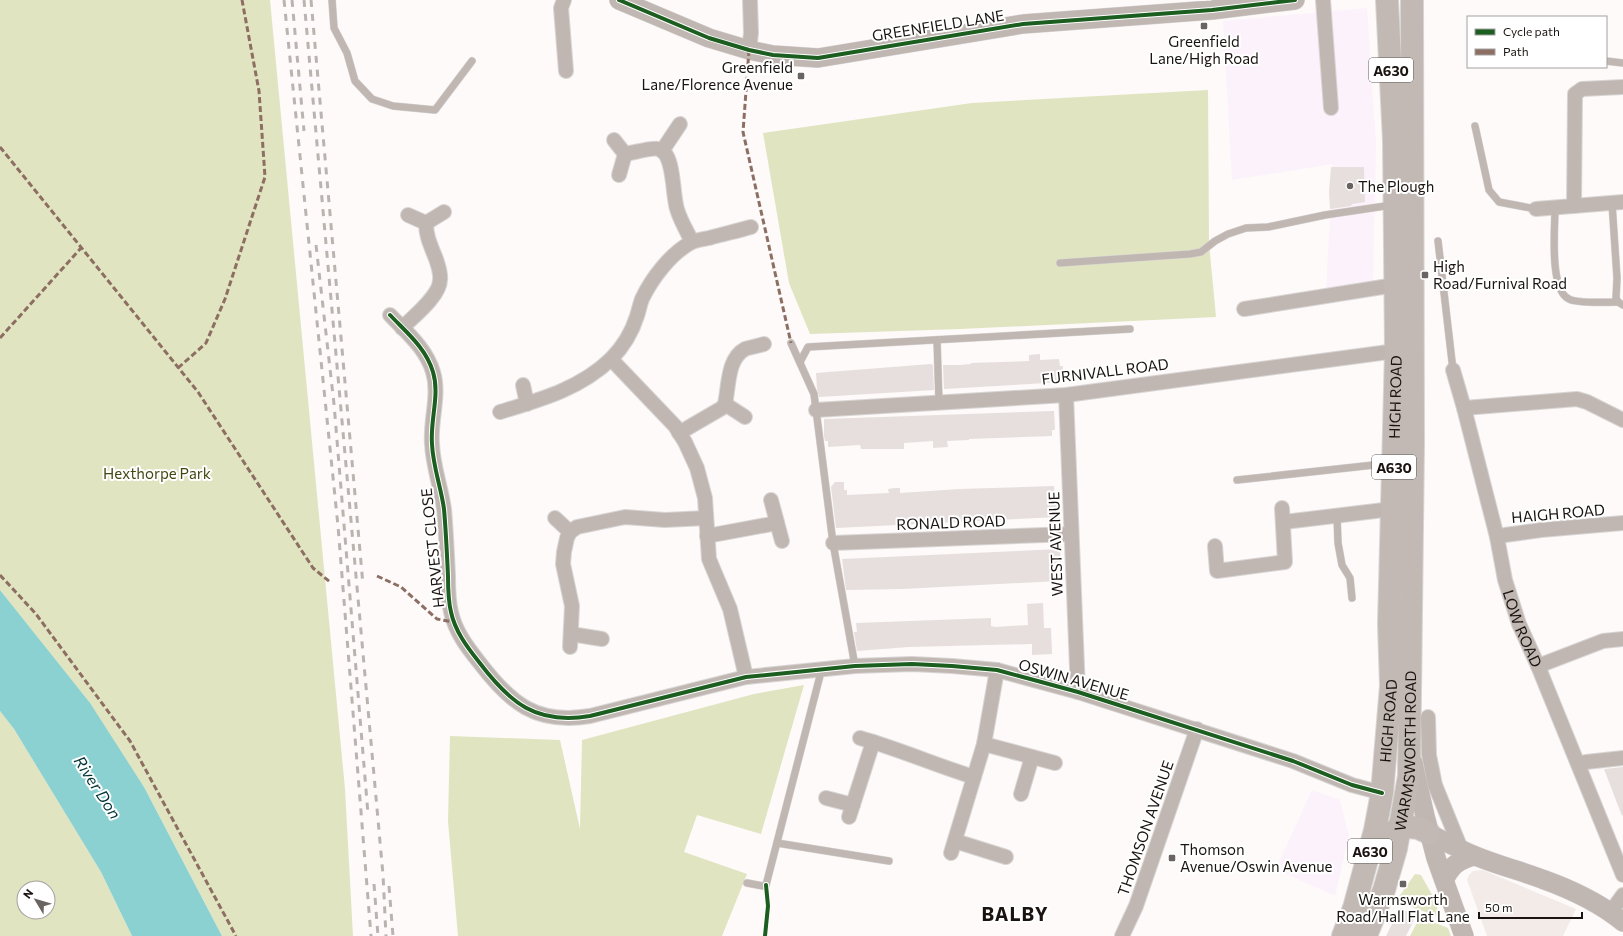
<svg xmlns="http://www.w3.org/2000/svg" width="1623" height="936" font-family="Commissioner,sans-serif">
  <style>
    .commercial { fill: #fbf2fc }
    .built { fill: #f3ebe8 }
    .green { fill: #e1e4c0; fill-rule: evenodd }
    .water { fill: #8cd1d2 }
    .building { fill: #e6dfdd }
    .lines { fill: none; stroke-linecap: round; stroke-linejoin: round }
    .lane-casing { stroke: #d8d5d5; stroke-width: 8 }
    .street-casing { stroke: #d8d5d5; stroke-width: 16 }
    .secondary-casing { stroke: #d8d5d5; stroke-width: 20 }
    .primary-casing { stroke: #d8d5d5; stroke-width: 24 }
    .lane { stroke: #c1b7b2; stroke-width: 7 }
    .street { stroke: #c1b7b2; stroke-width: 14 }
    .secondary { stroke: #c0b6b2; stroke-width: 19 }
    .primary { stroke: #c2b9b4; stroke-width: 22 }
    .rail { stroke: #bab4b1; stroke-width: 3; stroke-dasharray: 7 7; stroke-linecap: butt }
    .quiet { stroke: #8d6e63; stroke-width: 3; stroke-dasharray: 6 3; stroke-linecap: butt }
    .cycleway-casing { stroke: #fff; stroke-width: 6 }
    .cycleway { stroke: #1b5e20; stroke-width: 4 }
    .poi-dot { fill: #696462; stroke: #fff; stroke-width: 1.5 }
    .labels { text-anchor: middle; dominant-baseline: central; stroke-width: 4; stroke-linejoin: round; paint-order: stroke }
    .shield { fill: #fff; stroke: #5f5a58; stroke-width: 1 }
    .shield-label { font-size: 14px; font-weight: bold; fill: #1a1310 }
    .street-label { font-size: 15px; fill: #1a1310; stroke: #fff }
    .poi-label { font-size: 15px; fill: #1a1310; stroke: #fff; text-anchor: start }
    .park-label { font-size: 15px; fill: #434813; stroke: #fff }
    .water-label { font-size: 16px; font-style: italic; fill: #033537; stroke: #fff }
    .district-label { font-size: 19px; font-weight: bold; letter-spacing: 1px; fill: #1a1310; stroke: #fff }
  </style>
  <rect width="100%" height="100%" fill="#fdfaf9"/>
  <g class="commercial">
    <polygon points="1367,8 1376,144 1373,282 1326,292 1333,164 1232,180 1223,21"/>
    <polygon points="1312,790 1340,800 1349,836 1335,896 1276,869"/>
  </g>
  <polygon class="built" points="1483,870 1576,909 1563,936 1487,936 1467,880 1469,875 1473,871"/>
  <g class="green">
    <polygon points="0,0 270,0 345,789 353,936 222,936 144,787 87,700 0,590"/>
    <polygon points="1208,90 1209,243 1216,317 960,329 810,334 789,283 763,133 972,103"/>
    <polygon points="804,685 761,834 697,815 684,852 747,874 722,936 458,936 448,821 450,736 560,740 580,829 582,740 754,694"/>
    <path d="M0 711 14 729 101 872 132 936H0ZM24 888H48V912H24Z"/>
    <polygon points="1415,874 1421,875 1436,902 1439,917 1396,901"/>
    <polygon points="1420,917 1448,928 1451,936 1410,936"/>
  </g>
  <polygon class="water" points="0,590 90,703 144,787 222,936 132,936 101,872 14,729 0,711"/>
  <g class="building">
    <polygon points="1331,167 1364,167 1365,202 1352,204 1351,206 1330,209 1329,192"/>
    <polygon points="1040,354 1040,360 1059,359 1060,366 1063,366 1063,382 944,389 943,365 960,365 971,364 971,363 1029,361 1029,355"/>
    <polygon points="931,364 933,365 934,390 819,397 817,389 816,373"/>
    <polygon points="1054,411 1055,430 1052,430 1052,436 969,439 969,440 947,441 948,447 933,448 933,441 904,443 904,449 861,449 860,445 828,447 828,441 825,441 824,436 824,419"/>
    <polygon points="835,482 844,482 844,490 847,490 847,495 889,493 888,489 894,488 900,488 900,493 959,489 1054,486 1055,501 1058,501 1058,517 836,528 831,487"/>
    <polygon points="1060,549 1061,567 1058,567 1058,581 902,589 846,590 842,559"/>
    <polygon points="1043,603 1044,628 1051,628 1052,654 1032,655 1032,644 909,647 857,651 854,632 857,632 856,623 991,618 991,626 995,627 1028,625 1027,604"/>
    <polygon points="1623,767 1623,815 1622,816 1604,769"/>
    <polygon points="1400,908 1416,916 1406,936 1386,936"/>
  </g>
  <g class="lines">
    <g class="lane-casing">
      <g id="lane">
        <polyline points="332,0 334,28 347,53 355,81 372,99 393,106 435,110 472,61"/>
        <polyline points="1606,61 1623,63"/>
        <polyline points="1475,126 1489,190 1499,202 1536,209"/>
        <polyline points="1612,203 1617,278 1616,298 1618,302 1623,305"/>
        <path d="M1555 208C1555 227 1549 290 1569 299 1578 304 1607 302 1618 302"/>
        <polyline points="1438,241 1453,370"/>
        <polyline points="1060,263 1190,254 1201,252 1215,241 1228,234 1246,228 1268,227 1325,215 1392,205"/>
        <polyline points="937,340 939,402"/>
        <polyline points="791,343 814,394 833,543 855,666"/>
        <polyline points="800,362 808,347 1130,329"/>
        <polyline points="1237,480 1392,463"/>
        <polyline points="1337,516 1338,543 1342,565 1350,578 1352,598"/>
        <polyline points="777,843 889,861"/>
        <polyline points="747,883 763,886 766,885 822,668"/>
      </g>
    </g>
    <g class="street-casing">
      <g id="street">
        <polyline points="564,0 561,8 566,71"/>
        <polyline points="1323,0 1331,108"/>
        <polyline points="749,50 751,33 750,0"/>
        <polyline points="614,140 625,154 619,175"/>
        <polyline points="662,151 680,124"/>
        <path d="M625 154C633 153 652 147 659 149 675 154 672 194 677 209 680 220 687 231 692 242"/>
        <polyline points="1574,206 1575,94 1582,89 1623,87"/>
        <polyline points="1536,209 1623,202"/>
        <polyline points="408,215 426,223 444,212"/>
        <polyline points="1244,309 1395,285"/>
        <path d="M390 315C406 332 426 348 433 372 440 395 430 420 432 444 433 467 441 487 444 509 446 532 447 554 448 576 448 588 448 600 451 612 455 631 467 647 479 662 510 703 536 725 590 716L746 677 855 666 912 664 952 666 997 670 1078 692 1293 761 1352 785 1382 793"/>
        <path d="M402 328C413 317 440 296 440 280 441 273 438 265 436 259 431 246 426 237 426 223"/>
        <polyline points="611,359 675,426 685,442 697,468 705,498 709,559 730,609 746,677"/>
        <path id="s1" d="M1453 370 1464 408 1497 537 1505 580 1519 624 1538 666 1623 875"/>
        <polyline points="523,385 527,404"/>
        <polyline points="1066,395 1078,692"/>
        <polyline points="725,404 745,417"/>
        <polyline points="1464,408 1577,399 1587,402 1623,420"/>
        <polyline points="816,410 1066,395 1396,351"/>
        <path d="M500 412C539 400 580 389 611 359 623 347 632 332 637 316 639 310 640 304 642 299 652 278 671 253 692 242 697 240 704 239 709 238 723 234 737 231 751 227"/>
        <path d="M679 433 722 408 725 404C729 386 727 359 745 349 751 347 758 346 764 344"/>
        <polyline points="771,500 782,541"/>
        <polyline points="555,518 570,532"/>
        <polyline points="1284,522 1392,509"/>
        <polyline points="707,536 777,523"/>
        <polyline points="1497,537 1505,535 1541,530 1623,523"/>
        <polyline points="833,543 1071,534"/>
        <polyline points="1215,546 1217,571 1285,562 1282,508"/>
        <polyline points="571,634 602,639"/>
        <polyline points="570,647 572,606 563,564 564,552 567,538 570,532 577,527 625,517 665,520 706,518"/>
        <polyline points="1538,666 1603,641 1623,639"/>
        <polyline points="1428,717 1429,755 1435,785 1461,849"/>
        <path d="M860 738C899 749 935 765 974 777"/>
        <polyline points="984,744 1055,763"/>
        <polyline points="1578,764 1586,762 1623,758"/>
        <polyline points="1021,794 1032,757"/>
        <polyline points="826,798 853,805"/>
        <polyline points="849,817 873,742"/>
        <polyline points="955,841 1006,857"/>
        <polyline points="951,853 984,744 997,670"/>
        <polyline points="1610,913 1623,895"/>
        <polyline points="1122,936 1136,906 1197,729"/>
      </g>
    </g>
    <g class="secondary-casing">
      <g id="secondary">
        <polyline points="619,0 709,38 749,50 773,55 818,58 1023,24 1212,10 1295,0"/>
        <polyline points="1413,763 1425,816 1436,858 1464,936"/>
        <path d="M1429 833C1440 840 1451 844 1462 850 1488 863 1516 869 1542 879 1570 889 1600 903 1623 922"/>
        <path d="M1444 880C1452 865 1457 861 1474 856"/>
      </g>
    </g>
    <g class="primary-casing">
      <g id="primary">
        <polyline points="1390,834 1401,826 1418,828 1429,833"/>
        <path id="s2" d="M1343 936 1354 908 1375 830 1382 793 1391 686 1389 624 1396 351 1394 141 1387 0"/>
        <path id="s3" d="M1366 936 1384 890 1396 849 1409 776 1413 444 1412 0"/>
      </g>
    </g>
    <use href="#lane" class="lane"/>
    <use href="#street" class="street"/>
    <use href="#secondary" class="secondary"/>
    <use href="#primary" class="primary"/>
    <g class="rail">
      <polyline points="284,0 338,526 371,936"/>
      <polyline points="292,0 304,131"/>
      <polyline points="304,0 383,875 386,936"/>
      <polyline points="311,0 363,585"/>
      <polyline points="316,245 334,404 368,814"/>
      <polyline points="374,884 378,936"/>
      <polyline points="389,886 393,936"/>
    </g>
    <g class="quiet">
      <polyline points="749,50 743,132 791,343"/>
      <polyline points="0,147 198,392 313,568 330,582"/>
      <polyline points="0,338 81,248"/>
      <polyline points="178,368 206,343 225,299 265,177 259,91 242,0"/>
      <polyline points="0,575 36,614 130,741 236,936"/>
      <polyline points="377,576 401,587 437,619 453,622"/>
    </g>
    <g class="cycleway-casing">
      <g id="cycleway">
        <polyline points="619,0 709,38 749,50 773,55 818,58 1023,24 1212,10 1295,0"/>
        <path d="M390 315C406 332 426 348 433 372 440 395 430 420 432 444 433 467 441 487 444 509 446 532 447 554 448 576 448 588 448 600 451 612 455 631 467 647 479 662 510 703 536 725 590 716L746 677 855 666 912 664 952 666 997 670 1078 692 1293 761 1352 785 1382 793"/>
        <polyline points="765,936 768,906 766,885"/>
      </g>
    </g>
    <use href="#cycleway" class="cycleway"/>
  </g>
  <g class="poi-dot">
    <rect x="1200" y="22" width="8" height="8" rx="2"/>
    <rect x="797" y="72" width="8" height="8" rx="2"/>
    <circle cx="1350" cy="186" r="4"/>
    <rect x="1421" y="271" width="8" height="8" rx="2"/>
    <rect x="1168" y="854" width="8" height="8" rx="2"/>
    <rect x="1399" y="880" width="8" height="8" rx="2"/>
  </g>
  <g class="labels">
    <g class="shield">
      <rect x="1369" y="58" width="44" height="24" rx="3"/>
      <rect x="1372" y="455" width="44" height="24" rx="3"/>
      <rect x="1348" y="839" width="44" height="24" rx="3"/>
    </g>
    <g class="shield-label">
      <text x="1391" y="70">A630</text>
      <text x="1394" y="467">A630</text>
      <text x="1370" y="851">A630</text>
    </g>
    <g class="street-label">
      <text transform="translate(938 25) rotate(-9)">GREENFIELD LANE</text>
      <text transform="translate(1105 371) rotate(-7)">FURNIVALL ROAD</text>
      <text stroke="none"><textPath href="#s2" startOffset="545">HIGH ROAD</textPath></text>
      <text transform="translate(1558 513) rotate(-5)">HAIGH ROAD</text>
      <text transform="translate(951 522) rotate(-2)">RONALD ROAD</text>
      <text transform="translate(1055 544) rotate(-92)">WEST AVENUE</text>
      <text transform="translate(432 548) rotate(-96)">HARVEST CLOSE</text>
      <text stroke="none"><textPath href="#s1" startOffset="268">LOW ROAD</textPath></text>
      <text transform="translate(1074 679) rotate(16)">OSWIN AVENUE</text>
      <text stroke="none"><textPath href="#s2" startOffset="221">HIGH ROAD</textPath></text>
      <text stroke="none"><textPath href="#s3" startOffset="191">WARMSWORTH ROAD</textPath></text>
      <text transform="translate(1145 828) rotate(-71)">THOMSON AVENUE</text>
    </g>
    <g class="poi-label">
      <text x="1204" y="41" text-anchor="middle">Greenfield<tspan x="1204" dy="17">Lane/High Road</tspan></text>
      <text x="793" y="67" text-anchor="end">Greenfield<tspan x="793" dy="17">Lane/Florence Avenue</tspan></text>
      <text x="1358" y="186">The Plough</text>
      <text x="1433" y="266">High<tspan x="1433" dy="17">Road/Furnival Road</tspan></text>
      <text x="1180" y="849">Thomson<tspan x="1180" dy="17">Avenue/Oswin Avenue</tspan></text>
      <text x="1403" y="899" text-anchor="middle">Warmsworth<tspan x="1403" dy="17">Road/Hall Flat Lane</tspan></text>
    </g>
    <g class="park-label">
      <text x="157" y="473">Hexthorpe Park</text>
    </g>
    <g class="water-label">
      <text transform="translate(98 787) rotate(57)">River Don</text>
    </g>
    <g class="district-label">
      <text x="1015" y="913">BALBY</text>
    </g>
  </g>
  <rect x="1467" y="16" width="140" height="52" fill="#ffffff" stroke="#a3a19f"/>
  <rect x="1475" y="29" width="20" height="6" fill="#1b5e20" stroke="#a3a19f"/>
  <text x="1503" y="36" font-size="12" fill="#1a1310">Cycle path</text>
  <rect x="1475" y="49" width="20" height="6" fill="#8d6e63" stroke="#a3a19f"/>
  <text x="1503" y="56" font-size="12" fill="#1a1310">Path</text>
  <g transform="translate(36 900) rotate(308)"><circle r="19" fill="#ffffff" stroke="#a3a19f"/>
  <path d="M0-3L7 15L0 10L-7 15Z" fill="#696462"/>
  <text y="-6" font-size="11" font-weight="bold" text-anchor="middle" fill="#1a1310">N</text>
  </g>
  <path d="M1479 912v6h103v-6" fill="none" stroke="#1a1310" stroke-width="2"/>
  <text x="1485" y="912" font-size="12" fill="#1a1310" stroke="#ffffff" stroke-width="3" paint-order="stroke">50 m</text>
</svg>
